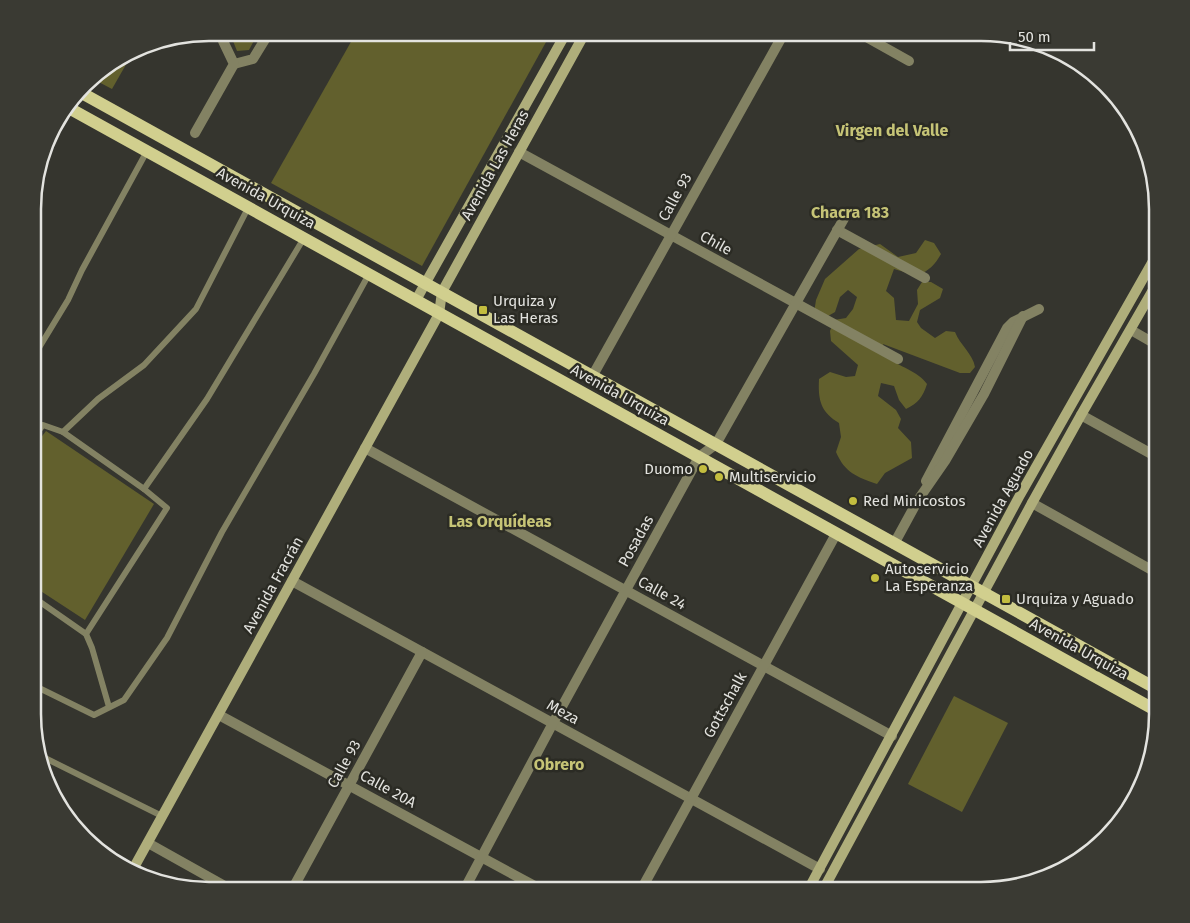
<svg xmlns="http://www.w3.org/2000/svg" width="1190" height="923" font-family="'Fira Sans',sans-serif">
  <style>
    .green { fill: #62602d }
    .lines { fill: none; stroke-linecap: round; stroke-linejoin: round }
    .lane { stroke: #838263; stroke-width: 6 }
    .street { stroke: #838263; stroke-width: 10 }
    .secondary { stroke: #afae7b; stroke-width: 10 }
    .primary { stroke: #d1cf8e; stroke-width: 12 }
    .poi-dot { fill: #c3bd3f; stroke: #2b2b24; stroke-width: 2 }
    .labels { text-anchor: middle; dominant-baseline: central; stroke-width: 5; stroke-linejoin: round; paint-order: stroke }
    .street-label { font-size: 15px; fill: #e3e3df; stroke: #2b2b24 }
    .poi-label { font-size: 15px; fill: #e3e3df; stroke: #2b2b24; text-anchor: start }
    .neighbourhood-label { font-size: 16px; font-weight: bold; fill: #c6c476; stroke: #2b2b24 }
    .rim { fill: none; stroke: #e3e3df; stroke-width: 2.5 }
  </style>
  <rect width="100%" height="100%" fill="#35352e"/>
  <g class="green">
    <polygon points="237,33 258,33 249,50 237,51 233,41"/>
    <polygon points="356,33 551,33 422,266 271,183"/>
    <polygon points="132,54 112,89 91,78 93,76"/>
    <path d="M925 240 934 243 941 254C935 265 929 270 918 276L894 269 886 291 894 298 896 320 909 321 918 304 917 290 922 282H931L943 289 940 298 920 310 917 322 921 328 935 338 946 331 955 332C960 345 973 354 975 367L970 373H960L883 344 886 356C900 368 917 370 927 384 923 397 918 403 906 409L899 400 894 386 881 383 878 396 896 410 901 419 898 428 911 442 912 458 885 473 877 484C857 477 845 473 836 452L841 437 839 423C820 412 818 399 819 379L830 372 846 377 855 376 858 365 831 341 830 331 834 320 846 318 853 309 857 297 848 290 840 297 835 312 823 319 814 313 816 300 825 279 859 249 880 244 898 257 916 253Z"/>
    <polygon points="46,431 154,504 85,620 33,586 33,448"/>
    <polygon points="954,696 1008,723 962,812 908,784"/>
  </g>
  <g class="lines">
    <g class="lane">
      <polyline points="34,356 68,300 82,270 147,151"/>
      <polyline points="63,432 144,489"/>
      <polyline points="34,437 43,425 63,432 98,399 144,365 196,309 248,208"/>
      <polyline points="33,597 86,634 92,648 109,707"/>
      <polyline points="86,634 167,508 144,489 207,399 304,238"/>
      <polyline points="33,685 94,715 124,700 167,638 222,532 314,374 369,274"/>
      <polyline points="41,756 162,816"/>
    </g>
    <g class="street">
      <polyline points="859,33 909,61"/>
      <polyline points="234,64 253,59 269,33"/>
      <polyline points="195,133 234,64 223,41 228,33"/>
      <polyline points="519,152 898,359"/>
      <polyline points="837,230 925,278"/>
      <polyline points="1131,330 1157,345"/>
      <polyline points="593,375 784,33"/>
      <polyline points="1081,415 1157,457"/>
      <polyline points="365,448 892,736"/>
      <polyline points="926,481 1007,328 1013,322 1039,309"/>
      <polyline points="1032,503 1157,573"/>
      <polyline points="894,544 918,500 945,461 984,394 1023,316"/>
      <polyline points="1152,570 1157,560"/>
      <polyline points="292,581 820,869"/>
      <polyline points="219,715 542,890"/>
      <polyline points="148,843 232,890"/>
      <polyline points="292,890 422,652"/>
      <polyline points="464,890 553,723 699,457 716,444 846,215"/>
      <polyline points="641,890 836,534"/>
    </g>
    <g class="secondary">
      <polyline points="416,300 566,33"/>
      <polyline points="132,871 439,314 442,292 585,33"/>
      <polyline points="808,890 1020,495 1157,254"/>
      <polyline points="823,890 1032,503 1081,415 1157,283"/>
    </g>
    <g class="primary">
      <polyline points="80,92 1157,689"/>
      <polyline points="67,107 1157,711"/>
    </g>
  </g>
  <g class="poi-dot">
    <rect x="478" y="305" width="10" height="10" rx="2.5"/>
    <circle cx="703" cy="469" r="5"/>
    <circle cx="719" cy="477" r="5"/>
    <circle cx="853" cy="501" r="5"/>
    <circle cx="875" cy="578" r="5"/>
    <rect x="1001" y="594" width="10" height="10" rx="2.5"/>
  </g>
  <g class="labels">
    <g class="street-label">
      <text transform="translate(495 165) rotate(-61)">Avenida Las Heras</text>
      <text transform="translate(675 197) rotate(-61)">Calle 93</text>
      <text transform="translate(266 198) rotate(29)">Avenida Urquiza</text>
      <text transform="translate(716 243) rotate(29)">Chile</text>
      <text transform="translate(620 395) rotate(29)">Avenida Urquiza</text>
      <text transform="translate(1003 498) rotate(-61)">Avenida Aguado</text>
      <text transform="translate(636 541) rotate(-61)">Posadas</text>
      <text transform="translate(273 585) rotate(-61)">Avenida Fracrán</text>
      <text transform="translate(662 593) rotate(29)">Calle 24</text>
      <text transform="translate(1079 649) rotate(29)">Avenida Urquiza</text>
      <text transform="translate(725 705) rotate(-61)">Gottschalk</text>
      <text transform="translate(563 712) rotate(29)">Meza</text>
      <text transform="translate(344 764) rotate(-61)">Calle 93</text>
      <text transform="translate(388 789) rotate(29)">Calle 20A</text>
    </g>
    <g class="poi-label">
      <text x="493" y="301">Urquiza y<tspan x="493" dy="17">Las Heras</tspan></text>
      <text x="693" y="469" text-anchor="end">Duomo</text>
      <text x="729" y="477">Multiservicio</text>
      <text x="863" y="501">Red Minicostos</text>
      <text x="885" y="569">Autoservicio<tspan x="885" dy="17">La Esperanza</tspan></text>
      <text x="1016" y="599">Urquiza y Aguado</text>
    </g>
    <g class="neighbourhood-label">
      <text x="892" y="130">Virgen del Valle</text>
      <text x="850" y="212">Chacra 183</text>
      <text x="500" y="521">Las Orquídeas</text>
      <text x="559" y="764">Obrero</text>
    </g>
  </g>
  <path d="M0 0H1190V923H0ZM209 41H981A168 168 0 0 1 1149 209V714A168 168 0 0 1 981 882H209A168 168 0 0 1 41 714V209A168 168 0 0 1 209 41Z" fill="#3a3a33" fill-rule="evenodd"/>
  <path class="rim" d="M209 41H981A168 168 0 0 1 1149 209V714A168 168 0 0 1 981 882H209A168 168 0 0 1 41 714V209A168 168 0 0 1 209 41Z"/>
  <path d="M1010 42v8h84v-8" fill="none" stroke="#e3e3df" stroke-width="2.5"/>
  <text x="1018" y="42" font-size="15" fill="#e3e3df" stroke="#2b2b24" stroke-width="4" paint-order="stroke">50 m</text>
</svg>
